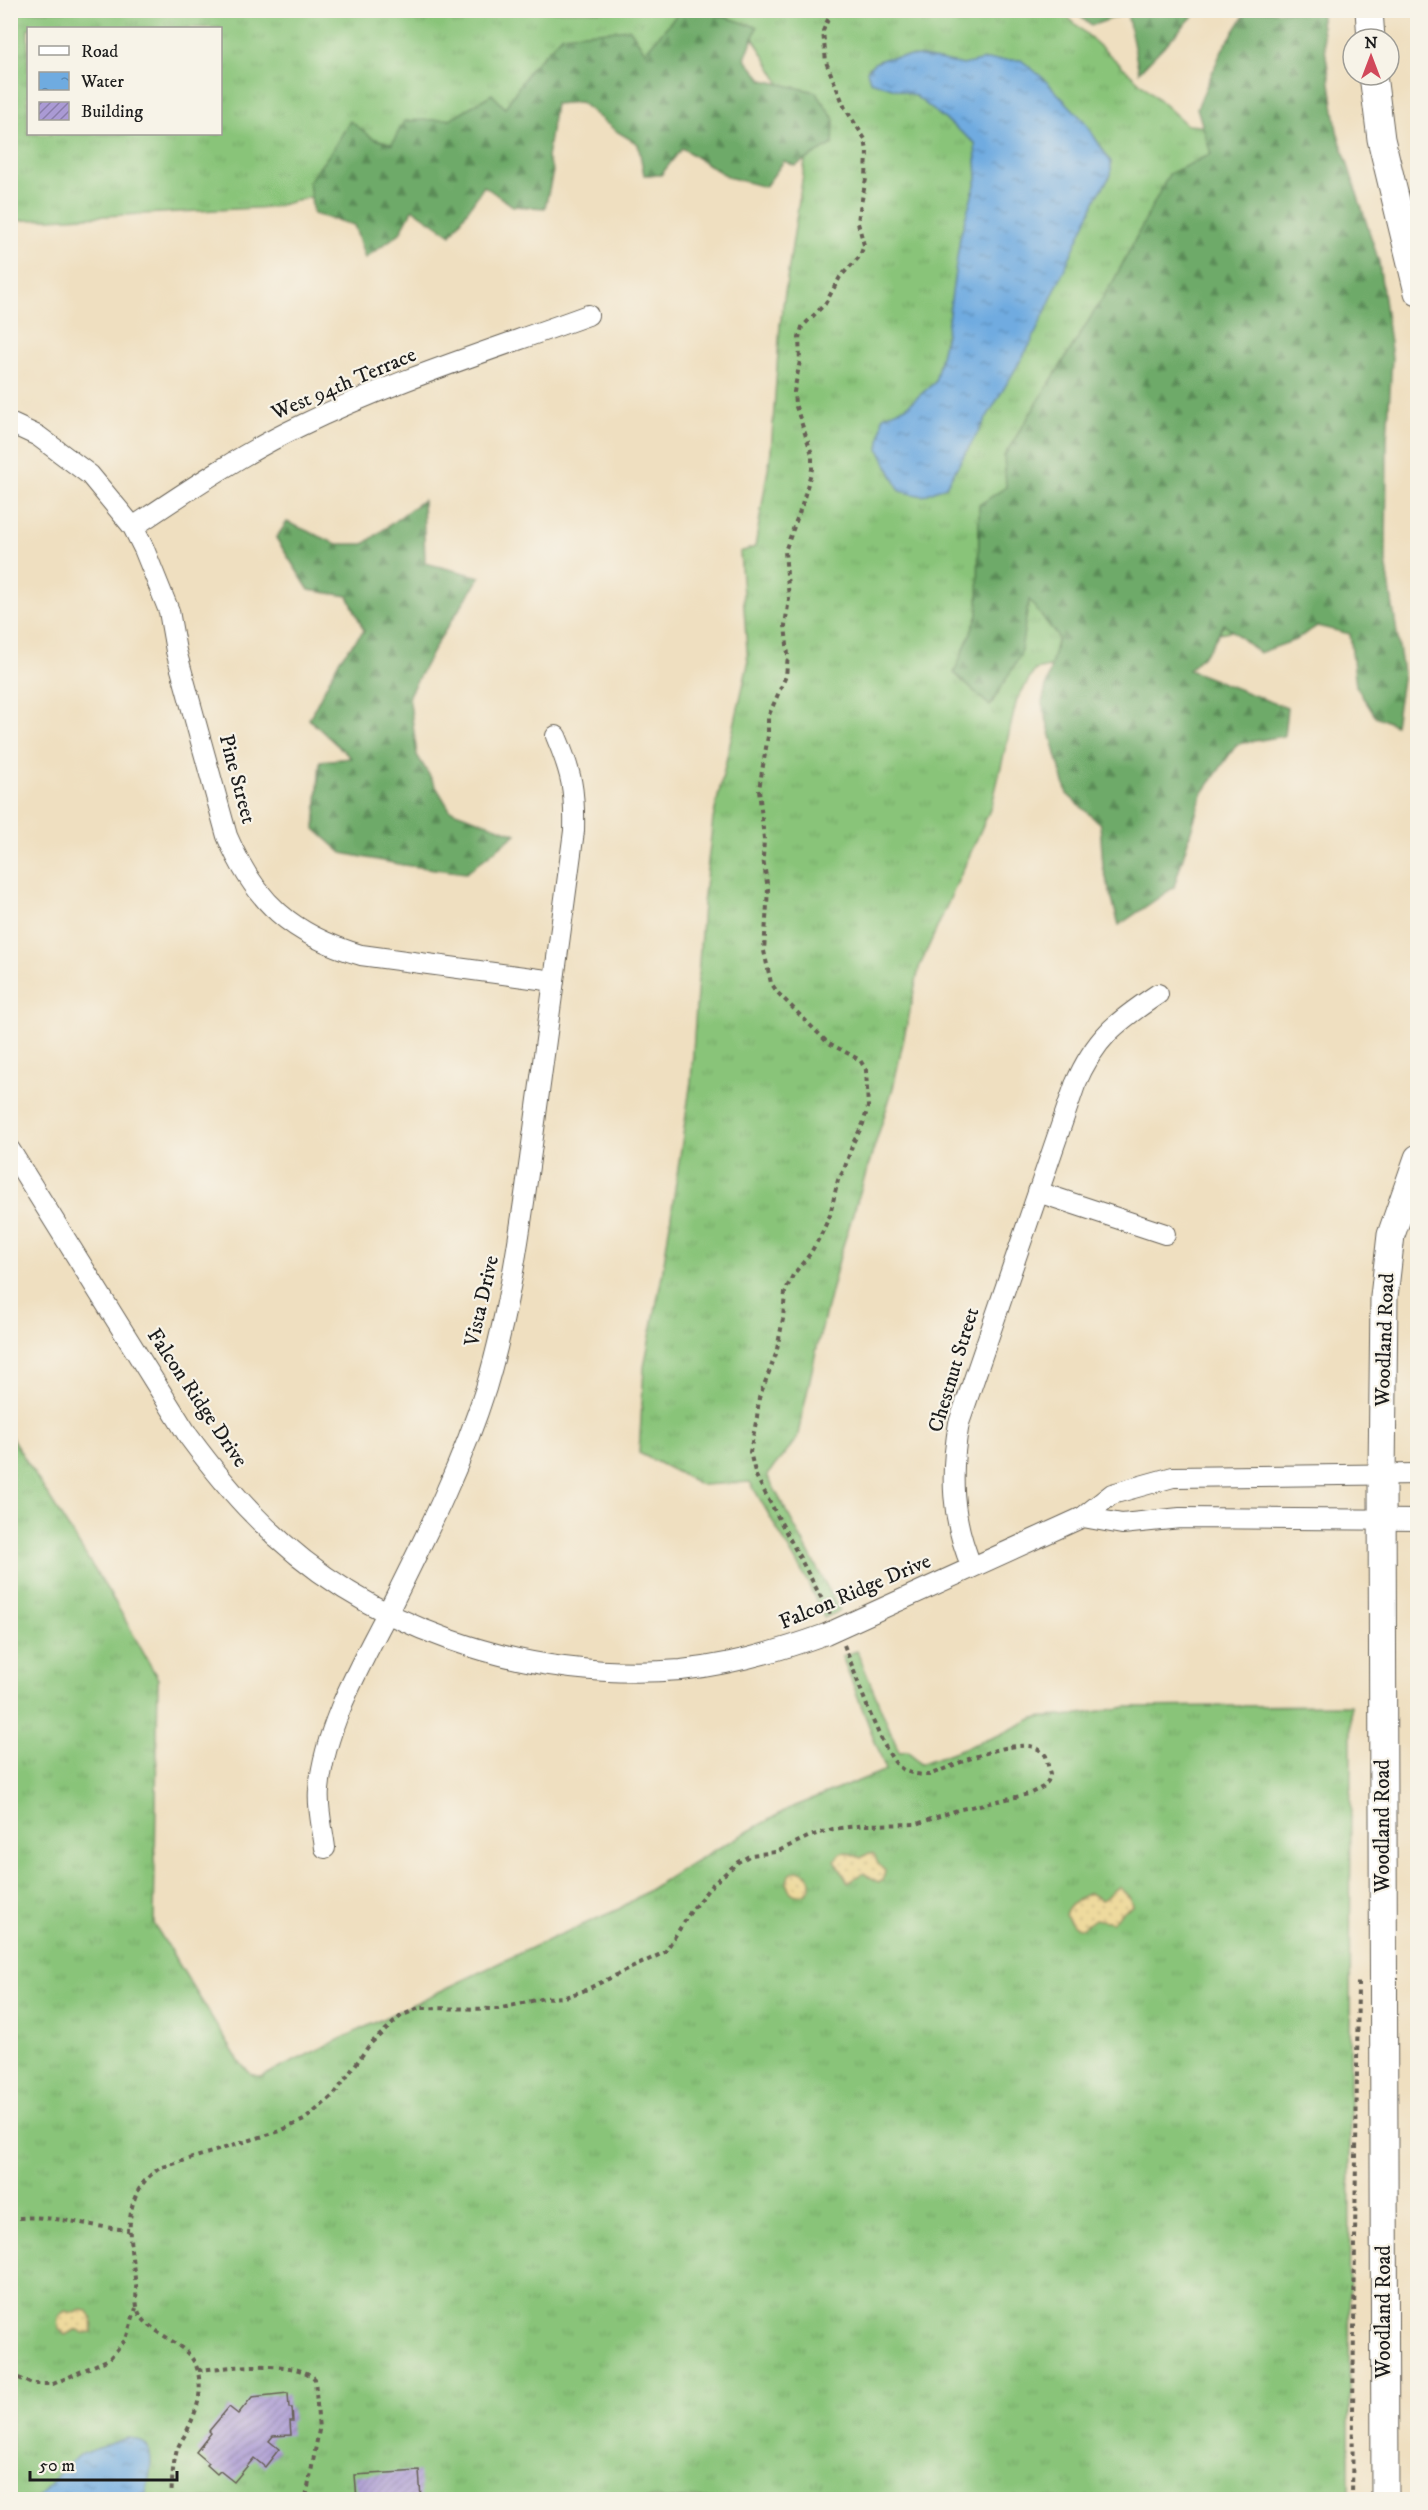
<svg xmlns="http://www.w3.org/2000/svg" width="1428" height="2510" font-family="'IM FELL DW Pica',serif">
  <style>
    .grass { fill: url(#grass-tufts); stroke: #52704a; stroke-width: 1.5; fill-rule: evenodd }
    .forest { fill: url(#forest-firs); stroke: #456342; stroke-width: 1.5 }
    .sand { fill: url(#sand-dots); stroke: #857b5d; stroke-width: 1.5 }
    .water { fill: url(#water-ripples); stroke: #46647e; stroke-width: 1.5 }
    .building { fill: url(#building-hatch) }
    .lines { fill: none; stroke-linecap: round; stroke-linejoin: round }
    .street-casing { stroke: #666055; stroke-width: 22 }
    .secondary-casing { stroke: #666055; stroke-width: 29 }
    .path { stroke: #666055; stroke-width: 4; stroke-dasharray: 4.5 4.5; stroke-linecap: butt }
    .street { stroke: #fff; stroke-width: 20 }
    .secondary { stroke: #fff; stroke-width: 27 }
    .labels { text-anchor: middle; dominant-baseline: central; stroke-width: 4.5; stroke-linejoin: round; paint-order: stroke }
    .street-label { font-size: 21px; fill: #1c1c1c; stroke: #f7f3e8 }
  </style>
  <defs>
    <pattern id="grass-tufts" width="24" height="20" patternUnits="userSpaceOnUse" patternTransform="scale(1.5)"><rect width="24" height="20" fill="#89c479"/><path d="M3 7l-1-3M5 7V3M7 7l1-3M15 17l-1-3M17 17v-4M19 17l1-3" fill="none" stroke="#76a868"/></pattern>
    <pattern id="forest-firs" width="22" height="20" patternUnits="userSpaceOnUse" patternTransform="scale(1.5)"><rect width="22" height="20" fill="#6eaa69"/><path d="M5 1l3.5 6h-7zM16 11l3.5 6h-7z" fill="#5a8a56"/></pattern>
    <pattern id="sand-dots" width="8" height="8" patternUnits="userSpaceOnUse" patternTransform="scale(1.5)"><rect width="8" height="8" fill="#eeda9e"/><path d="M2 2h.1M6 6h.1" fill="none" stroke="#ccba88" stroke-width="1.8" stroke-linecap="round"/></pattern>
    <pattern id="water-ripples" width="26" height="14" patternUnits="userSpaceOnUse" patternTransform="scale(1.5)"><rect width="26" height="14" fill="#6fabe0"/><path d="M2 4q2-2 4 0t4 0M15 11q2-2 4 0t4 0" fill="none" stroke="#5a8ab5"/></pattern>
    <pattern id="building-hatch" width="6" height="6" patternUnits="userSpaceOnUse" patternTransform="scale(1.5)"><rect width="6" height="6" fill="#aa9ad4"/><path d="M-1 1l2-2M0 6l6-6M5 7l2-2" fill="none" stroke="#8a7dab"/></pattern>
  </defs>
  <rect width="100%" height="100%" fill="#f7f3e8"/>
  <filter id="ink" filterUnits="userSpaceOnUse"><feTurbulence type="fractalNoise" baseFrequency=".0167" numOctaves="2"/><feDisplacementMap in="SourceGraphic" scale="12" xChannelSelector="R" yChannelSelector="G"/><feConvolveMatrix kernelMatrix="1 2 1 2 8 2 1 2 1" color-interpolation-filters="sRGB"/></filter>
  <filter id="wash" filterUnits="userSpaceOnUse"><feTurbulence type="fractalNoise" baseFrequency=".008" numOctaves="4" result="noise"/><feDisplacementMap in="SourceGraphic" scale="24" xChannelSelector="R" yChannelSelector="G"/><feGaussianBlur stdDeviation="1.35" result="paint"/><feColorMatrix in="noise" values="0 0 0 0 0 0 0 0 0 0 0 0 0 0 0 0 0 1.4 0 .05"/><feComposite in="paint" operator="in"/></filter>
  <g filter="url(#wash)">
    <rect width="100%" height="100%" fill="#efdfc0"/>
    <g class="grass">
      <path d="M11 11H1061L1187 125 1315 134 1368 603 1035 670 1017 699 992 805 919 968 893 1088 841 1252 817 1347 797 1439 767 1475 840 1611 824 1618 807 1581 750 1482 702 1485 639 1453 644 1367 662 1276 691 1081 703 904 713 819 748 664 740 552 755 547 771 451 780 325 807 148 776 76 749 31 540 93 346 187 273 207 11 221ZM28 28H220V134H28Z"/>
      <polygon points="10,1435 115,1602 158,1679 154,1924 240,2063 251,2074 261,2077 541,1943 619,1909 692,1863 788,1809 886,1770 842,1656 857,1651 899,1752 908,1751 920,1764 997,1736 1034,1718 1074,1715 1127,1707 1351,1705 1349,2499 11,2499"/>
    </g>
    <g class="forest">
      <polygon points="680,11 712,13 757,27 745,59 763,80 816,92 834,119 833,144 795,166 784,161 765,187 728,177 682,148 661,175 644,175 638,144 616,131 580,102 555,104 547,158 553,171 545,208 513,206 484,186 451,235 413,209 400,233 365,258 354,225 313,214 309,181 331,152 350,121 373,138 392,144 404,121 450,119 492,94 505,108 530,69 563,35 630,29 645,52"/>
      <polygon points="1074,11 1198,11 1139,72 1127,13 1091,26"/>
      <polygon points="1247,11 1321,11 1321,21 1337,131 1379,262 1392,358 1387,440 1386,561 1403,673 1395,725 1375,716 1356,686 1350,634 1317,626 1295,640 1259,653 1224,624 1210,648 1189,670 1287,708 1284,736 1237,744 1202,794 1174,887 1119,925 1103,867 1100,824 1067,794 1042,703 1058,637 1029,600 1020,656 990,706 954,673 978,615 979,505 1006,487 1004,456 1114,280 1169,174 1211,154 1197,108 1222,50"/>
      <polygon points="423,500 425,563 480,577 439,640 409,695 417,755 450,810 516,834 466,873 403,865 342,853 315,829 320,761 351,758 309,719 340,659 364,631 348,596 309,590 276,538 287,522 337,544 364,544"/>
    </g>
    <g class="sand">
      <polygon points="846,1852 861,1858 869,1853 874,1854 878,1864 885,1871 883,1881 878,1882 864,1873 848,1882 835,1860 840,1853"/>
      <circle cx="799" cy="1883" r="12"/>
      <path d="M1119 1887 1130 1898 1132 1906 1122 1912 1112 1922 1095 1919C1080 1931 1077 1932 1065 1915 1068 1905 1082 1896 1090 1893L1101 1900C1109 1897 1111 1890 1119 1887Z"/>
      <path d="M81 2310 88 2311C92 2318 94 2323 92 2332L84 2333 75 2330 65 2335 59 2329C58 2321 58 2315 65 2311L75 2313Z"/>
    </g>
    <g class="water">
      <path d="M919 56 963 65 984 60H1021L1042 77 1084 121 1111 162V175L1098 195 1031 343 946 486 923 496 900 491 879 449 883 416 906 407 935 382 946 334 960 237 977 178 975 143 914 95 870 81 867 71C877 54 902 57 919 56Z"/>
      <path d="M126 2438C163 2438 149 2476 145 2499H37L63 2469 80 2455Z"/>
    </g>
    <g id="blocks">
      <g class="building">
        <polygon points="288,2393 289,2408 292,2408 293,2421 290,2421 291,2435 273,2436 269,2441 279,2449 265,2467 254,2458 234,2482 220,2471 217,2474 207,2465 209,2463 196,2452 211,2433 209,2431 229,2407 238,2414 252,2397"/>
        <polygon points="419,2471 421,2498 357,2500 355,2475"/>
      </g>
    </g>
  </g>
  <g filter="url(#ink)">
    <use href="#blocks" fill-opacity="0" stroke="#666055" stroke-width="1.5"/>
    <g class="lines">
      <g class="street-casing">
        <g id="street">
          <path d="M10 423 38 436 90 475 133 527 144 549 169 611 176 651 227 836C255 902 292 935 361 955L554 981"/>
          <path d="M133 527C187 491 241 454 300 426 392 381 492 350 588 315"/>
          <path d="M10 1150 189 1437C209 1464 229 1490 253 1514 363 1629 525 1682 681 1670 731 1665 779 1651 826 1634L1083 1517 1112 1494 1173 1477 1418 1474"/>
          <polyline points="1038,1192 1165,1234"/>
          <polyline points="1083,1517 1122,1524 1180,1518 1418,1520"/>
          <path d="M972 1567C951 1519 950 1473 959 1423L1075 1085C1095 1038 1116 1022 1158 994"/>
          <path d="M325 1848C323 1830 317 1808 319 1790 325 1722 365 1658 395 1598 429 1530 463 1461 486 1388 512 1301 523 1211 535 1122 548 1025 561 928 574 831 575 790 572 774 556 736"/>
        </g>
      </g>
      <g class="secondary-casing">
        <g id="secondary">
          <polyline points="1369,10 1371,39"/>
          <polyline points="1373,75 1381,139 1418,292"/>
          <polyline points="1385,2500 1382,1475 1384,1297 1391,1235 1418,1158"/>
        </g>
      </g>
      <g class="path">
        <polyline points="57,10 62,10"/>
        <polyline points="830,1614 756,1476 750,1452 757,1417 759,1398 776,1354 783,1319 785,1292 793,1275 810,1254 822,1233 830,1215 838,1180 844,1170 853,1143 863,1124 868,1107 866,1070 860,1060 827,1042 778,993 771,983 764,951 768,889 763,858 764,839 759,789 768,736 768,717 786,676 788,655 785,625 789,599 785,551 802,505 812,469 812,454 795,404 794,392 800,361 799,338 802,327 825,304 840,277 860,256 864,245 858,223 859,214 866,179 867,151 865,139 845,108 826,62 823,31 832,10"/>
        <path d="M10 2219C51 2213 89 2227 129 2230"/>
        <path d="M198 2370C226 2368 295 2358 315 2379L319 2430 306 2498"/>
        <polyline points="10,2374 32,2384 53,2384 109,2359 126,2339 136,2308"/>
        <path d="M171 2500C172 2484 172 2469 176 2454 177 2447 182 2440 186 2433 196 2412 203 2396 198 2372 193 2346 158 2337 143 2319 134 2309 137 2297 136 2285 130 2242 118 2195 160 2168L280 2131 304 2120 334 2095 370 2044 401 2016 419 2008 498 2009 544 1998 565 1997 583 1991 665 1952 691 1911 711 1886 738 1862 751 1855 776 1852 810 1836 833 1829 865 1825 917 1824 957 1810 1029 1794 1043 1787 1048 1781 1050 1775 1046 1756C1043 1752 1039 1749 1034 1747 1007 1740 955 1765 929 1775 920 1775 910 1774 902 1769 881 1755 855 1671 844 1645"/>
        <polyline points="1352,2500 1358,1981"/>
      </g>
      <use href="#street" class="street"/>
      <use href="#secondary" class="secondary"/>
    </g>
  </g>
  <g class="labels">
    <g class="street-label">
      <text transform="translate(344 384) rotate(-23)">West 94th Terrace</text>
      <text transform="translate(237 779) rotate(75)">Pine Street</text>
      <text transform="translate(482 1301) rotate(-77)">Vista Drive</text>
      <text transform="translate(1385 1340) rotate(-88)">Woodland Road</text>
      <text transform="translate(954 1370) rotate(-73)">Chestnut Street</text>
      <text transform="translate(197 1398) rotate(56)">Falcon Ridge Drive</text>
      <text transform="translate(855 1592) rotate(-23)">Falcon Ridge Drive</text>
      <text transform="translate(1383 1826) rotate(-90)">Woodland Road</text>
      <text transform="translate(1384 2312) rotate(-90)">Woodland Road</text>
    </g>
  </g>
  <rect width="1428" height="2510" fill="none" stroke="#f7f3e8" stroke-width="36"/>
  <rect x="27" y="27" width="195" height="108" fill="#f7f3e8" stroke="#9f9d96" stroke-width="1.5"/>
  <rect x="39" y="46" width="30" height="9" fill="#ffffff" stroke="#9f9d96" stroke-width="1.5"/>
  <text x="81" y="57" font-size="18" fill="#1c1c1c">Road</text>
  <rect x="39" y="72" width="30" height="18" fill="url(#water-ripples)" stroke="#9f9d96" stroke-width="1.5"/>
  <text x="81" y="87" font-size="18" fill="#1c1c1c">Water</text>
  <rect x="39" y="102" width="30" height="18" fill="url(#building-hatch)" stroke="#9f9d96" stroke-width="1.5"/>
  <text x="81" y="117" font-size="18" fill="#1c1c1c">Building</text>
  <g transform="translate(1371 57)"><circle r="28" fill="#f7f3e8" stroke="#9f9d96" stroke-width="1.5"/>
  <path d="M0-4.5L10 22L0 15L-10 22Z" fill="#d1495b"/>
  <text y="-9" font-size="16" font-weight="bold" text-anchor="middle" fill="#1c1c1c">N</text>
  </g>
  <path d="M30 2471v9h147v-9" fill="none" stroke="#1c1c1c" stroke-width="3"/>
  <text x="39" y="2471" font-size="18" fill="#1c1c1c" stroke="#f7f3e8" stroke-width="4.5" paint-order="stroke">50 m</text>
</svg>
